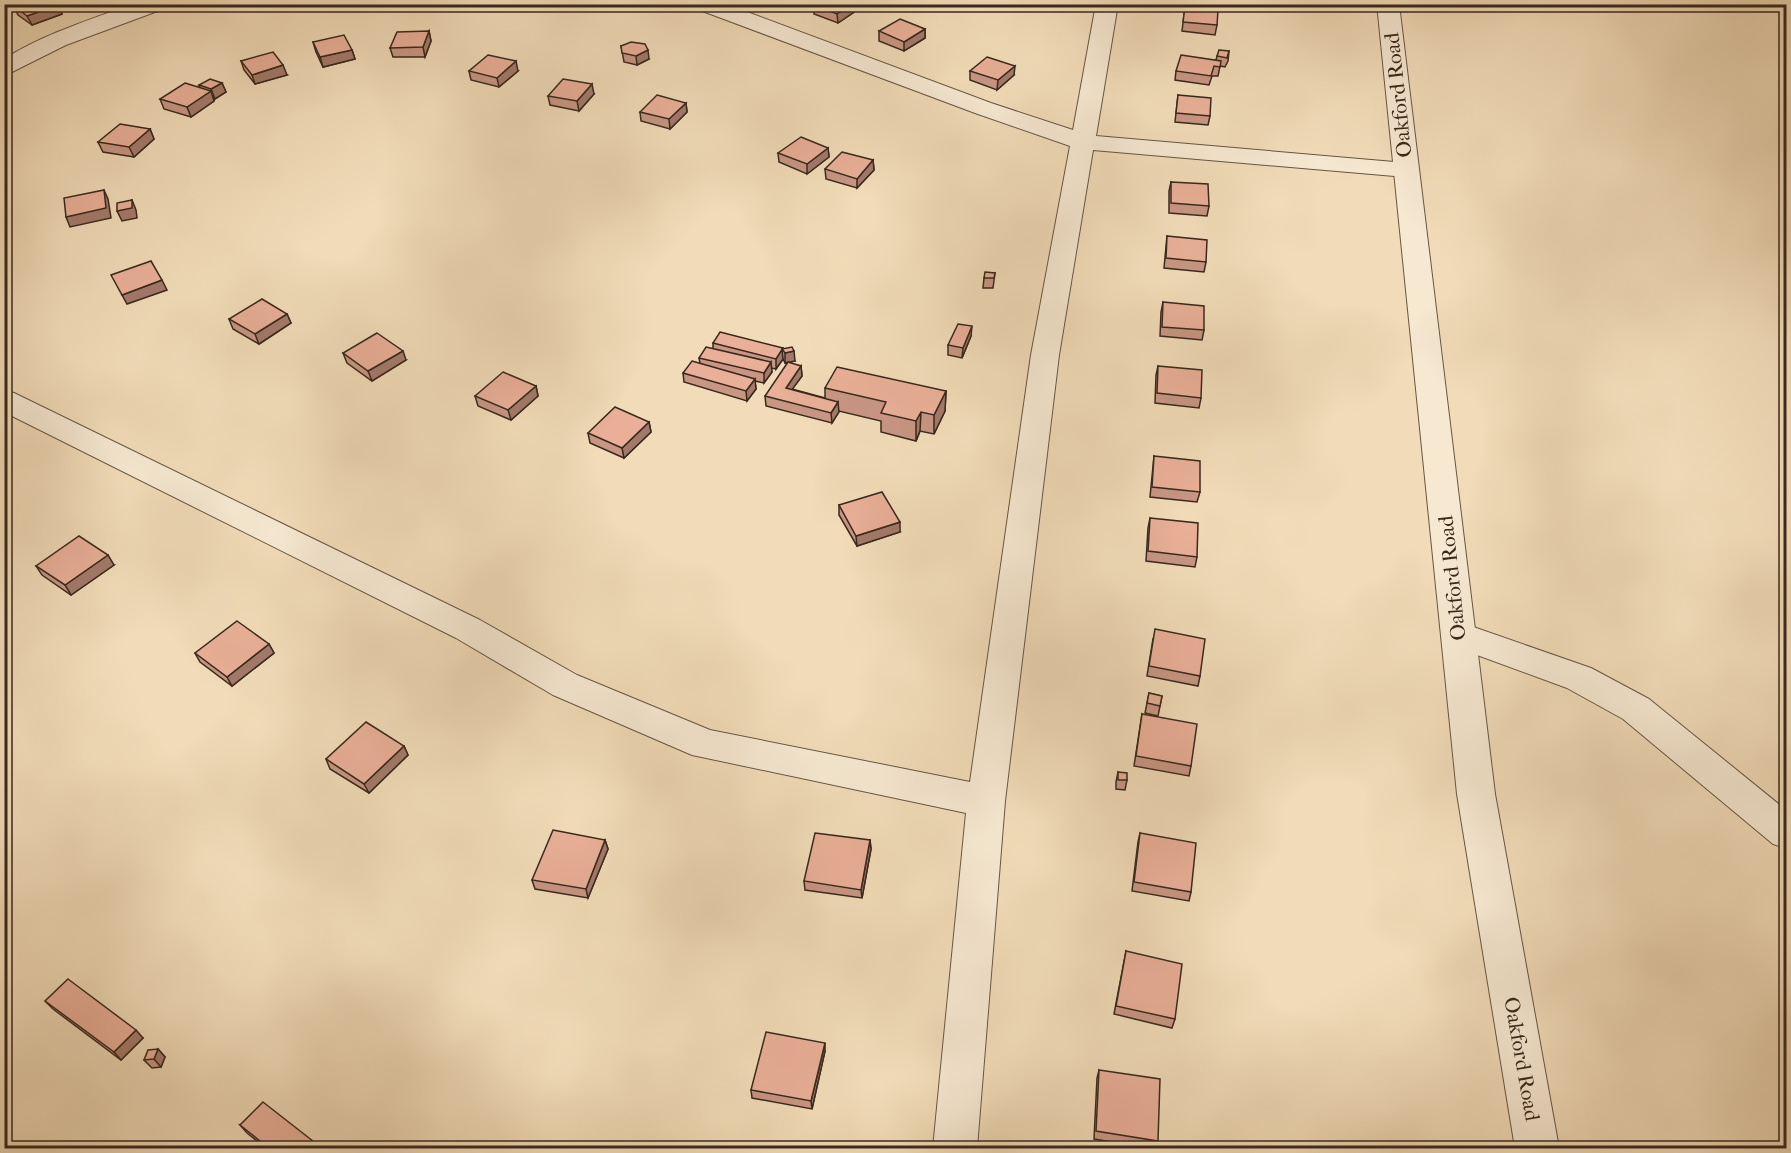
<svg xmlns="http://www.w3.org/2000/svg" width="1791" height="1153" font-family="'IM FELL French Canon',serif">
  <style>
    .lines { fill: none; stroke-linecap: round; stroke-linejoin: round }
    .minor-casing { stroke: #665643; stroke-width: 2 }
    .tertiary-casing { stroke: #665643; stroke-width: 2 }
    .minor { fill: #f6e8d1; fill-rule: evenodd }
    .tertiary { fill: #f6e8d1; fill-rule: evenodd }
    .wall { fill: #c89683; stroke: #38291c; stroke-width: 1.5 }
    .shaded-wall { fill: #a37a6a; stroke: #38291c; stroke-width: 1.5 }
    .building { fill: #e9af98; stroke: #38291c; stroke-width: 1.5 }
    .labels { text-anchor: middle; dominant-baseline: central; stroke-width: 5; stroke-linejoin: round; paint-order: stroke }
    .street-label { font-size: 21px; fill: #38291c; stroke: #f6e8d1 }
  </style>
  <rect width="100%" height="100%" fill="#f1dbb8"/>
  <filter id="stains"><feTurbulence type="fractalNoise" baseFrequency=".00333" numOctaves="4"/><feColorMatrix values="0 0 0 0 .2 0 0 0 0 .09 0 0 0 0 .02 0 0 0 .5 -.17"/></filter>
  <radialGradient id="worn" r=".72"><stop offset=".6" stop-color="#630" stop-opacity="0"/><stop offset="1" stop-color="#630" stop-opacity=".3"/></radialGradient>
  <g class="lines">
    <g class="minor-casing">
      <g id="minor">
        <path d="M133 4H165L163 9 66 45 4 76V59C44 34 89 20 133 4Z"/>
        <polygon points="695,4 726,4 991,103 1073,130 1096,4 1118,4 1096,136 1406,163 1415,165 1418,170 1415,175 1406,177 1093,150 1059,355 1005,801 977,1148 933,1148 966,813 692,755 553,695 456,638 4,412 4,390 14,393 480,620 577,675 710,730 970,782 1031,355 1070,146 975,113 697,9"/>
        <polygon points="1459,622 1591,668 1649,699 1786,810 1786,848 1773,844 1623,719 1567,688 1447,644 1442,635 1447,626"/>
      </g>
    </g>
    <g class="tertiary-casing">
      <polygon id="tertiary" points="1377,4 1399,4 1495,794 1559,1148 1515,1148 1457,794"/>
    </g>
    <use href="#minor" class="minor"/>
    <use href="#tertiary" class="tertiary"/>
  </g>
  <g class="wall">
    <polygon points="814,4 857,4 857,10 838,23 814,14 813,5"/>
    <polygon points="13,5 58,5 62,14 32,25 18,15"/>
    <polygon points="1185,7 1217,25 1215,35 1182,31"/>
    <polygon points="925,29 925,38 904,51 879,41 879,31"/>
    <polygon points="429,31 431,41 425,57 393,57 390,48"/>
    <polygon points="313,42 352,50 355,59 323,67 316,52"/>
    <polygon points="621,46 649,59 637,65 624,62"/>
    <polygon points="1229,51 1228,61 1225,67 1220,66 1218,76 1212,76 1209,85 1175,80 1176,71 1216,60 1217,56"/>
    <polygon points="241,61 287,75 255,84 244,70"/>
    <polygon points="469,71 518,71 499,87 471,80"/>
    <polygon points="970,71 1014,75 997,90 970,80"/>
    <polygon points="222,83 226,92 215,99 214,98 214,101 191,117 164,109 160,99 200,88 199,85"/>
    <polygon points="594,94 579,111 550,105 548,96"/>
    <polygon points="1178,95 1210,116 1208,125 1175,122"/>
    <polygon points="686,103 687,112 670,129 641,121 640,112"/>
    <polygon points="150,129 154,139 134,157 103,152 98,142"/>
    <polygon points="828,148 829,157 807,174 779,162 778,153"/>
    <polygon points="873,160 874,170 857,188 826,179 825,169"/>
    <polygon points="1171,182 1209,206 1207,216 1169,213 1169,191"/>
    <polygon points="1167,236 1206,262 1204,272 1164,268"/>
    <polygon points="995,273 993,288 983,288 984,278"/>
    <polygon points="1163,302 1204,330 1202,340 1160,336 1161,312"/>
    <polygon points="287,314 291,323 259,344 233,329 229,319"/>
    <polygon points="971,336 962,358 948,355 948,345"/>
    <polygon points="713,343 783,348 795,361 785,363 783,359 776,369 771,368 772,372 764,383 755,381 756,389 747,401 684,382 683,373 700,363 699,358 713,349"/>
    <polygon points="343,353 406,360 372,381 347,363"/>
    <polygon points="801,366 802,376 792,389 825,398 825,388 946,391 945,411 934,434 920,431 916,441 881,432 881,421 839,411 832,423 766,406 765,396"/>
    <polygon points="1158,366 1201,398 1199,408 1155,403 1156,375"/>
    <polygon points="536,386 538,396 511,420 478,406 475,396"/>
    <polygon points="649,422 651,432 624,458 590,443 588,433"/>
    <polygon points="1154,456 1200,492 1197,502 1150,497"/>
    <polygon points="839,505 900,532 857,546 839,515"/>
    <polygon points="1150,518 1197,557 1195,567 1146,561 1148,528"/>
    <polygon points="114,565 71,595 42,575 36,566"/>
    <polygon points="1153,639 1200,676 1198,686 1147,676"/>
    <polygon points="269,644 274,653 232,686 200,662 195,653"/>
    <polygon points="1149,693 1162,696 1158,716 1145,713"/>
    <polygon points="1142,714 1191,766 1189,776 1134,766"/>
    <polygon points="404,746 408,755 369,793 330,769 326,759"/>
    <polygon points="1118,772 1127,780 1125,790 1116,789 1116,782"/>
    <polygon points="1140,833 1191,892 1189,901 1132,891 1138,842"/>
    <polygon points="605,840 608,849 588,898 535,889 532,880"/>
    <polygon points="870,840 871,849 862,898 805,890 804,881"/>
    <polygon points="1126,951 1175,1019 1172,1028 1114,1014"/>
    <polygon points="45,1001 143,1038 121,1060 53,1009"/>
    <polygon points="158,1049 165,1057 161,1067 152,1068 144,1060"/>
    <polygon points="825,1051 812,1109 752,1098 751,1090"/>
    <polygon points="1099,1070 1158,1141 1155,1149 1094,1139 1097,1078"/>
    <polygon points="240,1125 323,1149 267,1149 247,1133"/>
  </g>
  <g class="shaded-wall">
    <polygon points="851,4 857,4 857,10 838,23 837,14"/>
    <polygon points="58,5 62,14 32,25 27,16"/>
    <polygon points="925,29 925,38 904,51 904,42"/>
    <polygon points="429,31 431,41 425,57 423,47"/>
    <polygon points="352,50 355,59 323,67 320,57"/>
    <polygon points="648,50 649,59 637,65 636,56"/>
    <polygon points="516,61 518,71 499,87 497,78"/>
    <polygon points="283,65 287,75 255,84 252,75"/>
    <polygon points="1015,66 1014,75 997,90 998,80"/>
    <polygon points="222,83 226,92 215,99 211,89"/>
    <polygon points="592,84 594,94 579,111 577,101"/>
    <polygon points="211,91 214,101 191,117 187,107"/>
    <polygon points="686,103 687,112 670,129 669,119"/>
    <polygon points="150,129 154,139 134,157 129,147"/>
    <polygon points="828,148 829,157 807,174 807,164"/>
    <polygon points="873,160 874,170 857,188 857,179"/>
    <polygon points="104,190 108,199 111,218 70,227 66,217"/>
    <polygon points="132,200 136,210 137,218 122,221 117,211"/>
    <polygon points="162,280 167,290 127,304 122,295"/>
    <polygon points="287,314 291,323 259,344 255,334"/>
    <polygon points="972,326 971,336 962,358 963,348"/>
    <polygon points="782,349 783,359 776,369 776,359"/>
    <polygon points="403,351 406,360 372,381 368,371"/>
    <polygon points="794,351 795,361 785,363 785,353"/>
    <polygon points="771,362 772,372 764,383 764,373"/>
    <polygon points="801,366 802,376 786,398 786,388"/>
    <polygon points="755,379 756,389 747,401 746,391"/>
    <polygon points="536,386 538,396 511,420 508,410"/>
    <polygon points="946,391 945,411 934,434 934,415"/>
    <polygon points="838,402 839,412 832,423 831,413"/>
    <polygon points="921,412 920,431 916,441 916,421"/>
    <polygon points="649,422 651,432 624,458 622,448"/>
    <polygon points="900,522 900,532 857,546 856,536"/>
    <polygon points="108,555 114,565 71,595 65,585"/>
    <polygon points="269,644 274,653 232,686 227,677"/>
    <polygon points="404,746 408,755 369,793 364,784"/>
    <polygon points="605,840 608,849 588,898 586,889"/>
    <polygon points="870,840 871,849 862,898 861,890"/>
    <polygon points="136,1030 143,1038 121,1060 114,1052"/>
    <polygon points="825,1043 825,1051 812,1109 811,1101"/>
    <polygon points="158,1049 165,1057 161,1067 154,1059"/>
  </g>
  <g class="building">
    <polygon points="16,4 57,4 58,5 27,16 13,5"/>
    <polygon points="814,4 851,4 837,14 813,5"/>
    <polygon points="1185,7 1218,10 1217,25 1183,22"/>
    <polygon points="900,19 925,29 904,42 879,31"/>
    <polygon points="429,31 423,47 390,48 397,32"/>
    <polygon points="344,35 352,50 320,57 313,42"/>
    <polygon points="631,42 645,44 648,50 636,56 622,53 621,46"/>
    <polygon points="1219,50 1229,51 1227,58 1217,56"/>
    <polygon points="273,52 283,65 252,75 241,61"/>
    <polygon points="488,55 516,61 497,78 469,71"/>
    <polygon points="1181,55 1221,61 1220,67 1214,66 1211,76 1176,71"/>
    <polygon points="987,57 1015,66 998,80 970,71"/>
    <polygon points="210,79 222,83 211,89 199,85"/>
    <polygon points="563,79 592,84 577,101 548,96"/>
    <polygon points="185,83 211,91 187,107 160,99"/>
    <polygon points="657,95 686,103 669,119 640,112"/>
    <polygon points="1178,95 1211,98 1210,116 1176,113"/>
    <polygon points="120,124 150,129 129,147 98,142"/>
    <polygon points="801,137 828,148 807,164 778,153"/>
    <polygon points="842,152 873,160 857,179 825,169"/>
    <polygon points="1171,182 1208,184 1209,206 1171,203"/>
    <polygon points="104,190 106,208 66,217 64,198"/>
    <polygon points="132,200 132,208 117,211 117,203"/>
    <polygon points="1167,236 1207,240 1206,262 1166,258"/>
    <polygon points="151,261 162,280 122,295 111,275"/>
    <polygon points="985,272 995,273 994,278 984,278"/>
    <polygon points="262,299 287,314 255,334 229,319"/>
    <polygon points="1163,302 1204,306 1204,330 1162,327"/>
    <polygon points="958,324 972,326 963,348 948,345"/>
    <polygon points="720,332 783,348 776,359 713,343"/>
    <polygon points="377,333 403,351 368,371 343,353"/>
    <polygon points="706,347 771,362 764,373 699,358"/>
    <polygon points="792,347 794,351 785,353 782,349"/>
    <polygon points="692,361 755,379 746,391 683,373"/>
    <polygon points="788,362 801,366 786,388 838,402 831,413 765,396"/>
    <polygon points="1158,366 1202,370 1201,398 1157,393"/>
    <polygon points="837,367 946,391 934,415 921,412 916,421 881,413 886,402 825,388"/>
    <polygon points="503,372 536,386 508,410 475,396"/>
    <polygon points="615,407 649,422 622,448 588,433"/>
    <polygon points="1154,456 1200,461 1200,492 1152,487"/>
    <polygon points="882,492 900,522 856,536 839,505"/>
    <polygon points="1150,518 1198,523 1197,557 1148,551"/>
    <polygon points="79,536 108,555 65,585 36,566"/>
    <polygon points="237,621 269,644 227,677 195,653"/>
    <polygon points="1155,629 1205,639 1200,676 1149,666"/>
    <polygon points="1149,693 1162,696 1160,706 1147,703"/>
    <polygon points="1142,714 1197,724 1191,766 1136,756"/>
    <polygon points="366,722 404,746 364,784 326,759"/>
    <polygon points="1118,772 1127,773 1127,780 1118,780"/>
    <polygon points="553,830 605,840 586,889 532,880"/>
    <polygon points="815,833 870,840 861,890 804,881"/>
    <polygon points="1140,833 1196,843 1191,892 1134,882"/>
    <polygon points="1126,951 1182,964 1175,1019 1116,1006"/>
    <polygon points="68,979 136,1030 114,1052 45,1001"/>
    <polygon points="766,1032 825,1043 811,1101 751,1090"/>
    <polygon points="158,1049 154,1059 144,1060 148,1050"/>
    <polygon points="1099,1070 1160,1079 1158,1141 1096,1131"/>
    <polygon points="263,1102 323,1149 270,1149 240,1125"/>
  </g>
  <g class="labels">
    <g class="street-label">
      <text transform="translate(1398 95) rotate(-96)">Oakford Road</text>
      <text transform="translate(1452 578) rotate(-96)">Oakford Road</text>
      <text transform="translate(1522 1059) rotate(80)">Oakford Road</text>
    </g>
  </g>
  <rect width="1791" height="1153" fill="none" stroke="#f1dbb8" stroke-width="24"/>
  <rect x="6" y="6" width="1779" height="1141" fill="none" stroke="#38291c" stroke-width="3"/>
  <rect x="12" y="12" width="1767" height="1129" fill="none" stroke="#38291c" stroke-width="1.5"/>
  <rect width="100%" height="100%" filter="url(#stains)"/>
  <rect width="100%" height="100%" fill="url(#worn)"/>
</svg>
